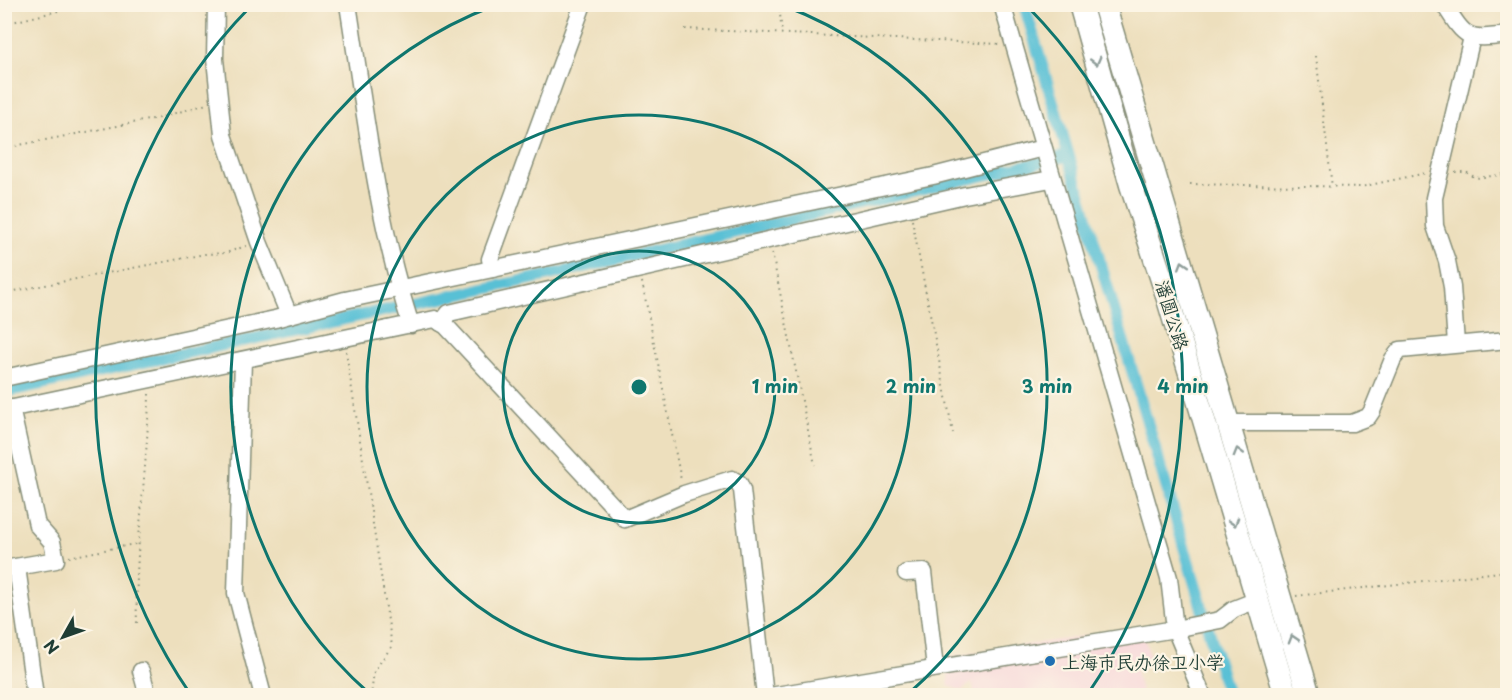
<svg xmlns="http://www.w3.org/2000/svg" width="1512" height="700" font-family="'Playpen Sans','LXGW WenKai TC',sans-serif">
  <style>
    .built { fill: #f6cfd7 }
    .lines { fill: none; stroke-linecap: round; stroke-linejoin: round }
    .canal { stroke: #58c0d5; stroke-width: 12 }
    .minor-casing { stroke: #868e78; stroke-width: 19 }
    .major-casing { stroke: #868e78; stroke-width: 25 }
    .path { stroke: #868e78; stroke-width: 2; stroke-dasharray: 1.5 4.5; stroke-linecap: butt }
    .minor { stroke: #fff; stroke-width: 16 }
    .major { stroke: #fff; stroke-width: 22 }
    .oneway { stroke: #8f9e9a }
    .ring { fill: none; stroke: #0f766e; stroke-width: 3 }
    .poi-dot { fill: #1f6fb2; stroke: #fcf5e5; stroke-width: 2 }
    .labels { text-anchor: middle; dominant-baseline: central; stroke-width: 4.5; stroke-linejoin: round; paint-order: stroke }
    .street-label { font-size: 18px; fill: #1f3d34; stroke: #fcf5e5 }
    .poi-label { font-size: 18px; fill: #1f3d34; stroke: #fcf5e5; text-anchor: start }
    .centre { fill: #0f766e; stroke: #fcf5e5; stroke-width: 3 }
    .ring-label { font-size: 18px; text-anchor: middle; font-weight: bold; fill: #0f766e; stroke: #fcf5e5; stroke-width: 4.5; stroke-linejoin: round; paint-order: stroke }
  </style>
  <rect width="100%" height="100%" fill="#fcf5e5"/>
  <filter id="ink" filterUnits="userSpaceOnUse"><feTurbulence type="fractalNoise" baseFrequency=".0167" numOctaves="2"/><feDisplacementMap in="SourceGraphic" scale="12" xChannelSelector="R" yChannelSelector="G"/><feConvolveMatrix kernelMatrix="1 2 1 2 8 2 1 2 1" color-interpolation-filters="sRGB"/></filter>
  <filter id="wash" filterUnits="userSpaceOnUse"><feTurbulence type="fractalNoise" baseFrequency=".008" numOctaves="4" result="noise"/><feDisplacementMap in="SourceGraphic" scale="24" xChannelSelector="R" yChannelSelector="G"/><feGaussianBlur stdDeviation="1.35" result="paint"/><feColorMatrix in="noise" values="0 0 0 0 0 0 0 0 0 0 0 0 0 0 0 0 0 1.4 0 .05"/><feComposite in="paint" operator="in"/></filter>
  <g filter="url(#wash)">
    <rect width="100%" height="100%" fill="#eddfbd"/>
    <polygon class="built" points="1142,627 1152,666 1135,666 1142,695 975,695 972,683 961,691 948,685 949,657"/>
    <g class="lines">
      <g class="canal">
        <polyline points="1024,4 1228,696"/>
        <polyline points="4,392 545,276 1067,156"/>
      </g>
    </g>
  </g>
  <g filter="url(#ink)">
    <g class="lines">
      <g class="minor-casing">
        <g id="minor">
          <polyline points="216,4 215,59 223,135 259,242 289,315"/>
          <path d="M348 4C365 112 377 221 411 325"/>
          <polyline points="1002,4 1169,578 1175,629 1203,696"/>
          <path d="M1444 4C1466 39 1466 40 1508 35"/>
          <polyline points="492,269 490,259 583,4"/>
          <polyline points="441,323 449,313 965,195 1051,179"/>
          <polyline points="1456,344 1452,287 1447,261 1435,226 1434,198 1472,37"/>
          <polyline points="243,360 236,593 263,696"/>
          <polyline points="4,378 275,319 345,300 933,176 1043,148"/>
          <polyline points="4,410 435,319 446,326 625,519 684,494 732,479 739,483 742,490 765,696"/>
          <polyline points="1229,423 1352,423 1368,417 1372,411 1393,359 1400,350 1508,340"/>
          <polyline points="17,567 35,696"/>
          <polyline points="4,569 56,560 52,542 37,525 11,408"/>
          <polyline points="906,573 924,572 935,668"/>
          <polyline points="141,671 148,696"/>
          <polyline points="770,696 1175,629 1220,620 1234,609 1257,600"/>
        </g>
      </g>
      <g class="major-casing">
        <g id="major">
          <polyline points="1080,4 1131,185 1165,289 1286,696"/>
          <polyline points="1104,4 1309,696"/>
        </g>
      </g>
      <g class="path">
        <polyline points="779,4 782,34"/>
        <polyline points="4,24 87,4"/>
        <polyline points="685,29 1000,44"/>
        <polyline points="1316,56 1332,187"/>
        <polyline points="4,148 158,118 207,104"/>
        <polyline points="1455,172 1466,172 1476,178 1508,174"/>
        <polyline points="1190,184 1361,187 1426,173"/>
        <polyline points="912,220 953,433"/>
        <polyline points="772,253 815,465"/>
        <polyline points="642,282 681,480"/>
        <polyline points="4,293 205,254 226,253 246,246"/>
        <polyline points="346,351 392,646 374,671 371,696"/>
        <polyline points="69,557 140,543"/>
        <polyline points="1296,596 1508,571"/>
        <path d="M137 623C134 546 148 469 149 392"/>
      </g>
      <use href="#minor" class="minor"/>
      <use href="#major" class="major"/>
    </g>
    <defs><path id="oneway-chevron" d="M-2-3.5L2.5 0L-2 3.5" fill="none" stroke-width="1.6" stroke-linecap="round" stroke-linejoin="round" transform="scale(1.5)"/></defs>
    <g class="oneway">
      <use href="#oneway-chevron" transform="translate(1096 61) rotate(75)"/>
      <use href="#oneway-chevron" transform="translate(1183 265) rotate(-107)"/>
      <use href="#oneway-chevron" transform="translate(1238 452) rotate(-106)"/>
      <use href="#oneway-chevron" transform="translate(1234 522) rotate(73)"/>
      <use href="#oneway-chevron" transform="translate(1293 639) rotate(-107)"/>
    </g>
  </g>
  <g class="ring">
    <circle cx="639" cy="387" r="136"/>
    <circle cx="639" cy="387" r="272"/>
    <path d="M371 695A408 408 0 0 1 496 5M782 5A408 408 0 0 1 907 695"/>
    <path d="M191 695A544 544 0 0 1 251 6M1027 6A544 544 0 0 1 1087 695"/>
  </g>
  <circle class="poi-dot" cx="1050" cy="661" r="6"/>
  <g class="labels">
    <g class="street-label">
      <text transform="translate(1173 315) rotate(73)">潘圆公路</text>
    </g>
    <g class="poi-label">
      <text x="1062" y="661">上海市民办徐卫小学</text>
    </g>
  </g>
  <circle cx="639" cy="387" r="9" class="centre"/>
  <g class="ring-label">
    <text x="775" y="393">1 min</text>
    <text x="911" y="393">2 min</text>
    <text x="1047" y="393">3 min</text>
    <text x="1183" y="393">4 min</text>
  </g>
  <rect width="1512" height="700" fill="none" stroke="#fcf5e5" stroke-width="24"/>
  <g transform="translate(63 637) rotate(230)" stroke="#fcf5e5" stroke-width="4.5" paint-order="stroke">
  <path d="M0-4.5L10 22L0 15L-10 22Z" fill="#1f3d34"/>
  <text y="-9" font-size="16" font-weight="bold" text-anchor="middle" fill="#1f3d34">N</text>
  </g>
</svg>
